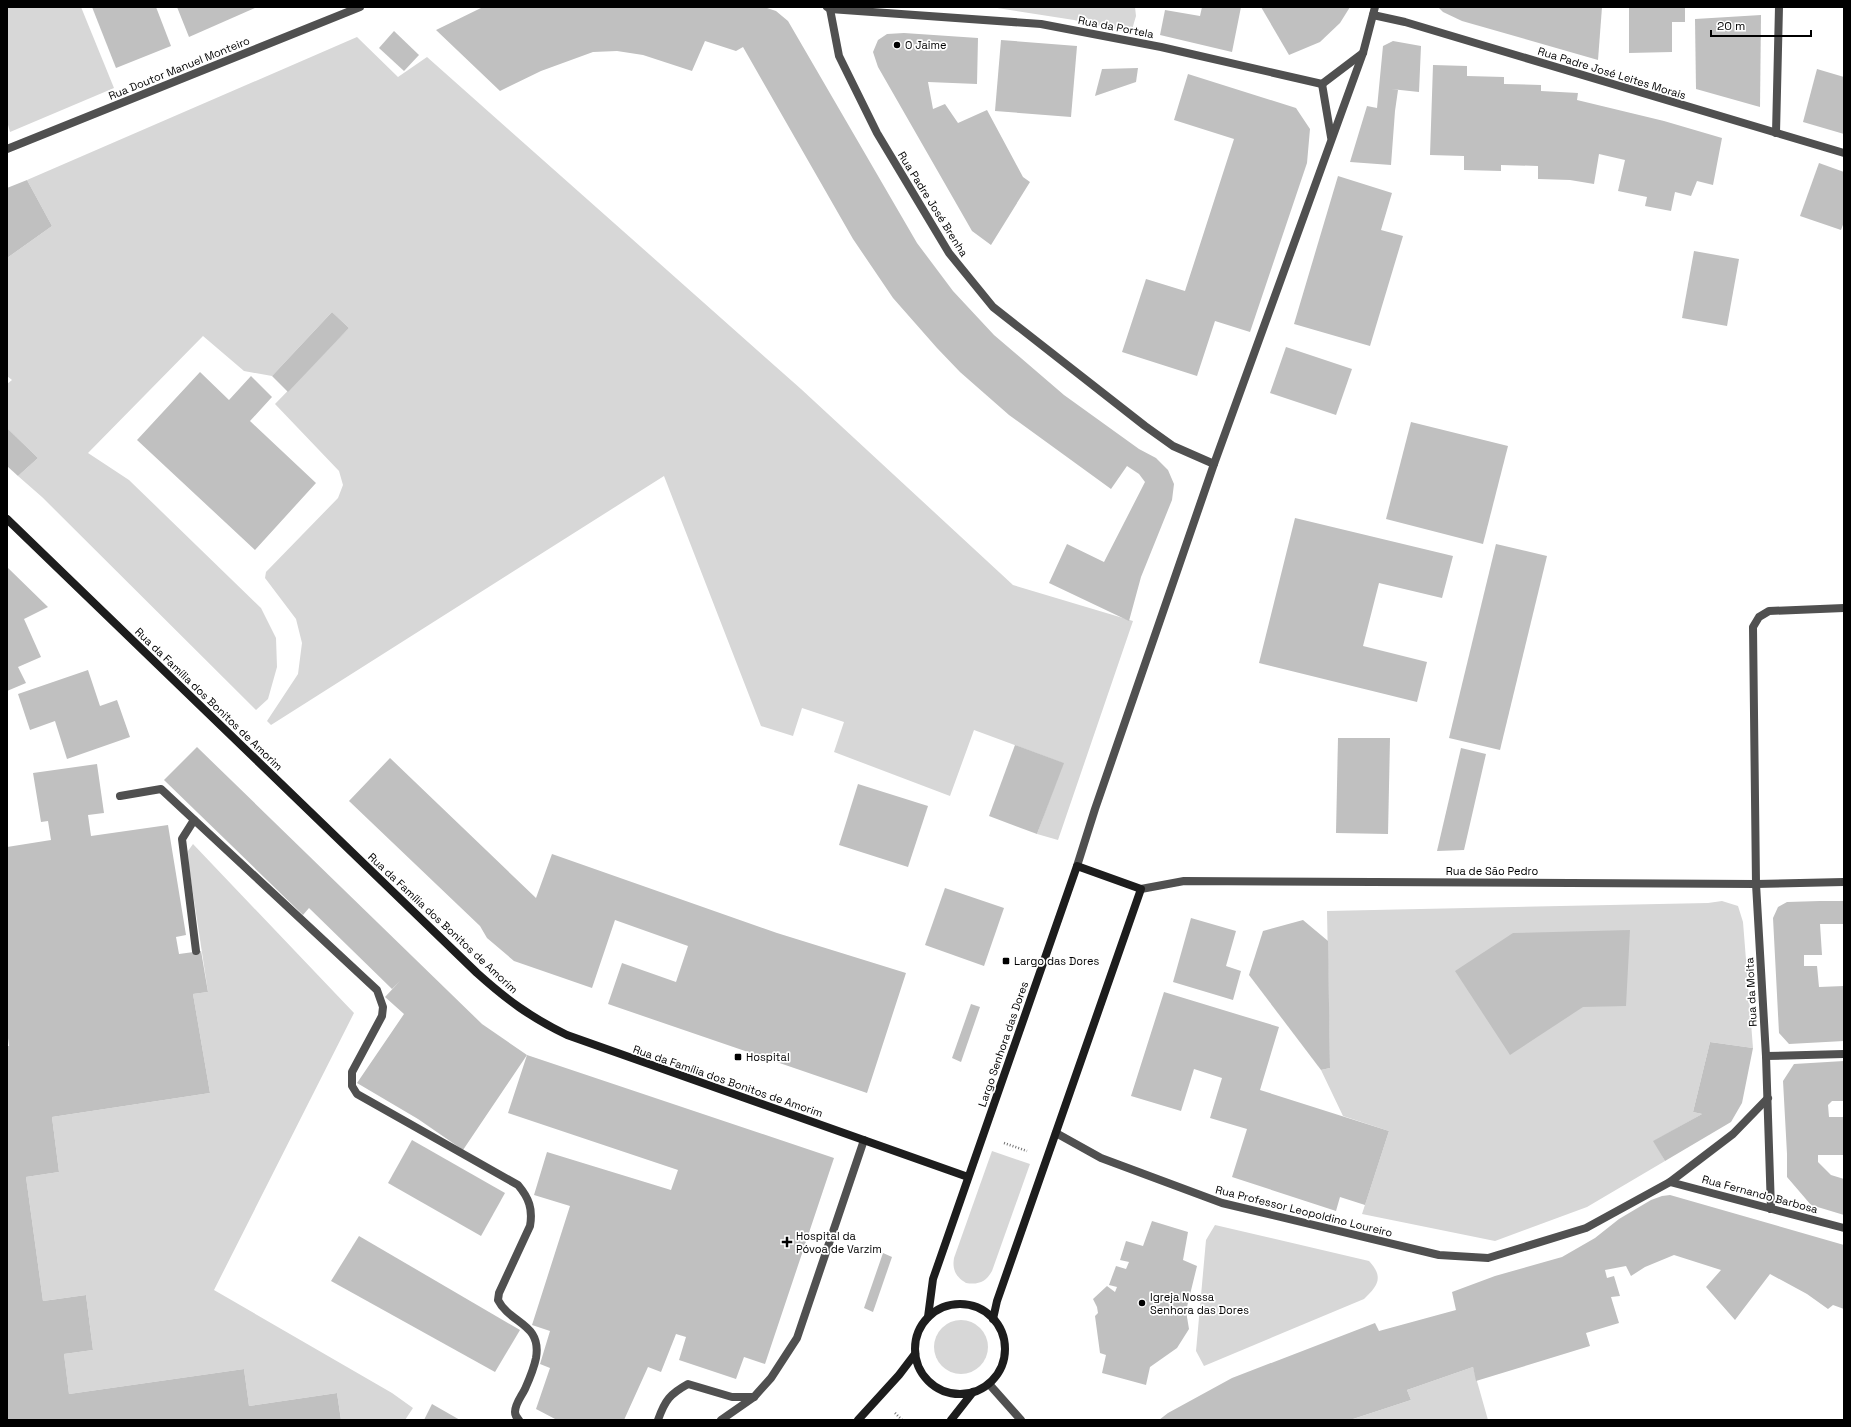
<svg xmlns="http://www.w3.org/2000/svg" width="1851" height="1427" font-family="'Space Grotesk',sans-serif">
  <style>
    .green { fill: #d7d7d7 }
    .building { fill: #c0c0c0 }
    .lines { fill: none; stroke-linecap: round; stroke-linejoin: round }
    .path { stroke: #727272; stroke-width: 2.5; stroke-dasharray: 1 2; stroke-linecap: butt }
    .service { stroke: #505050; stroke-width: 8 }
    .pedestrian { stroke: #505050; stroke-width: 8 }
    .minor { stroke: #505050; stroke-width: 8 }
    .tertiary { stroke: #505050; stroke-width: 8 }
    .secondary { stroke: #1d1d1d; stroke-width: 8 }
    .poi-dot { fill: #000; stroke: #fff; stroke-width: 1.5 }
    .labels { text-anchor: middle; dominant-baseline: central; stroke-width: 3.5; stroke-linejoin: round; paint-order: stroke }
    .street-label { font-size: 11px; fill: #000; stroke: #fff }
    .poi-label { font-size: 11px; fill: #000; stroke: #fff; text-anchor: start }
  </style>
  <rect width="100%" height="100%" fill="#fff"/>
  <g class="green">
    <polygon points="7,7 81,7 114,88 10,132 7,121"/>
    <polygon points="991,7 1135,7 1136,16 1131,33 1074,20"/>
    <polygon points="357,37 398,77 427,57 801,389 1013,585 1133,621 1058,840 1037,834 1063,763 974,730 950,796 834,752 844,722 802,708 793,736 761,726 664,476 271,725 267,721 298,674 302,643 296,619 265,578 266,572 338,498 343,485 339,471 275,404 349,328 332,312 272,376 244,371 203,336 88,453 129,480 261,608 276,638 277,667 268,699 256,710 42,497 18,476 38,458 7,428 7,384 12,380 7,376 7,258 52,226 27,180"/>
    <polygon points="193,844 354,1013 214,1290 392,1393 413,1408 405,1420 341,1420 337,1393 249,1406 244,1369 69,1394 64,1354 93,1350 86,1295 43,1301 26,1177 59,1172 52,1117 210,1093 193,994 208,992 189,867 188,851"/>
    <polygon points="1722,901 1738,906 1743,922 1753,1048 1710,1042 1693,1112 1702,1114 1654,1141 1665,1161 1587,1207 1495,1241 1362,1214 1389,1131 1343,1116 1321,1070 1330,1068 1327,911 1708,903"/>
    <path d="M992 1151 1030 1164 992 1271C986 1282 978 1285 966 1283 956 1277 952 1270 954 1258Z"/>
    <path d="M1215 1225 1369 1261C1384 1277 1378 1286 1364 1299L1204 1366 1196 1351 1206 1240Z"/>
    <circle cx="961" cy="1347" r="27"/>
    <polygon points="1473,1367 1488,1420 1350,1420 1411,1400 1407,1390"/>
  </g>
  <g class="building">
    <polygon points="92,7 156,7 171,46 116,68"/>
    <polygon points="177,7 257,7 189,37"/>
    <polygon points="483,7 764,7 776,11 788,21 917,243 953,291 994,335 1064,395 1139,449 1156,458 1168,470 1174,484 1172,500 1141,577 1129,621 1049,583 1067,544 1104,562 1145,482 1139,474 1127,466 1111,489 1009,415 960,372 937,348 893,298 853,239 743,47 736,51 705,41 692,71 643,55 617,51 593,52 541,71 500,91 436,30"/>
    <polygon points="1202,7 1241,7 1232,52 1160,35 1165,10 1200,16"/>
    <polygon points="1261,7 1350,7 1340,23 1320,42 1289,55"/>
    <polygon points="1438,7 1602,7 1598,60 1462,21 1443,12"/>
    <polygon points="1629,7 1685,7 1685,22 1672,22 1672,52 1629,53"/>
    <polygon points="1761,15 1760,107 1696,89 1695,19"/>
    <polygon points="394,31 419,55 404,71 379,48"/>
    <polygon points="904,33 978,38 977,84 928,82 933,109 945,104 958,123 987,110 1023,177 1030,182 991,245 972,231 878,67 873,52 878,40 887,34"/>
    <polygon points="1001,40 1077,46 1071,117 995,111"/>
    <polygon points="1393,41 1421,46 1419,92 1391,89 1398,90 1395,111 1391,165 1350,162 1367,106 1377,108 1383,46"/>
    <polygon points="1433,65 1467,66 1467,76 1504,77 1504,84 1541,85 1541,91 1578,93 1577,100 1664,121 1722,138 1713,185 1697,181 1691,196 1675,192 1671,211 1645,206 1647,197 1618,191 1625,160 1599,154 1594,184 1570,180 1538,179 1538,166 1501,165 1501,171 1464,170 1464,156 1430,155"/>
    <polygon points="1138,68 1136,82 1095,96 1102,69"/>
    <polygon points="1817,69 1844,77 1844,134 1803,122"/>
    <polygon points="1188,74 1296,108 1310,129 1307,163 1250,332 1215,321 1197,376 1122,352 1146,279 1185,291 1234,139 1174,120"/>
    <polygon points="1819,163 1844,172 1844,222 1841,230 1800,216"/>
    <polygon points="1338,176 1392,193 1381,230 1403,236 1370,346 1294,324"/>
    <polygon points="27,180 52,226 7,258 7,188"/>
    <polygon points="1694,251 1739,259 1727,326 1682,318"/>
    <polygon points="332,312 349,328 288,392 272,376"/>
    <polygon points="1286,347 1352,369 1336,415 1270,393"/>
    <polygon points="200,372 229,400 251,376 272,397 250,421 316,483 255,550 137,440"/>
    <polygon points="1411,422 1508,446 1483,544 1386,519"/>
    <polygon points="7,428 38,458 18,476 7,466"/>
    <polygon points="1295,518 1453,556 1442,598 1379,583 1363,646 1427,662 1417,702 1259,663"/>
    <polygon points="1496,544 1547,556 1500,750 1449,738"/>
    <polygon points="7,567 48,607 24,619 41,657 18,667 26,683 7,691"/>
    <polygon points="88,670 100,706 117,700 130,737 67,759 55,721 30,730 18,694"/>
    <polygon points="1338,738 1390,738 1388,834 1336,833"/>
    <polygon points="1015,745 1064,763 1037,834 989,816"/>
    <polygon points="197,747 482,1024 527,1055 463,1150 418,1119 357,1083 404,1014 385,997 400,981 392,989 309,908 303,915 164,780"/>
    <polygon points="1461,748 1486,754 1464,850 1437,851"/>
    <polygon points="390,758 536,898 552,854 777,933 906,973 867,1093 608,1004 622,963 676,982 688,946 615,920 592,988 514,961 487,938 480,926 349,801"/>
    <polygon points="97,764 104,813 88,815 91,836 168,825 186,935 176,937 179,954 201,951 208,992 193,994 210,1093 52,1117 59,1172 26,1177 43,1301 86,1295 93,1350 64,1354 69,1394 244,1369 249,1406 337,1393 341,1420 7,1420 7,1046 9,1046 7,1030 7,847 51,840 48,821 41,822 33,773"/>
    <polygon points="858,784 928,806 908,867 839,845"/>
    <polygon points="945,888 1004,908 984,966 925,945"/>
    <polygon points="1820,901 1844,901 1844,924 1820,924 1822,955 1804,955 1804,966 1817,966 1819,987 1844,986 1844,1041 1789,1044 1779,1033 1773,918 1778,907 1787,902"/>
    <polygon points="1191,918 1236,931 1226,966 1241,971 1233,1000 1173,982"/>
    <polygon points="1303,920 1328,941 1330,1068 1321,1070 1249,975 1263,931"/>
    <polygon points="1630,930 1626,1006 1583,1007 1510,1055 1455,971 1513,933"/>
    <polygon points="1164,992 1279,1027 1260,1090 1389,1131 1365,1205 1340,1197 1336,1211 1232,1177 1247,1129 1210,1118 1222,1078 1194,1069 1181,1111 1131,1096"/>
    <polygon points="971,1004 980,1007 961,1062 952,1058"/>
    <polygon points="1710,1042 1753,1048 1742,1103 1731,1122 1665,1161 1653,1141 1702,1114 1693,1112"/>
    <polygon points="527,1055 834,1158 765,1364 744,1357 736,1379 679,1360 686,1337 676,1334 661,1372 648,1367 624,1420 557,1420 536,1409 550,1368 540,1364 550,1331 532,1325 570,1206 534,1195 547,1152 671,1190 678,1170 508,1113"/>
    <polygon points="1844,1061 1844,1101 1832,1101 1828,1105 1829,1117 1844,1117 1844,1155 1818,1155 1818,1162 1831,1175 1844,1179 1844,1215 1811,1205 1787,1177 1787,1154 1783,1081 1794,1064"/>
    <polygon points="412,1140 505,1193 481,1236 388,1183"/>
    <polygon points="1670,1195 1844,1245 1844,1309 1833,1305 1828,1309 1807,1294 1770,1274 1735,1320 1706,1287 1721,1270 1674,1255 1645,1267 1631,1276 1626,1266 1605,1270 1607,1278 1614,1276 1620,1296 1611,1297 1619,1323 1586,1333 1590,1346 1476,1381 1473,1367 1407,1390 1411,1400 1350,1420 1159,1420 1168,1413 1232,1378 1375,1323 1379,1331 1456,1310 1452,1292 1495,1276 1562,1257 1595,1238 1619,1219 1651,1200 1662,1196"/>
    <polygon points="1152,1221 1188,1232 1183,1260 1197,1266 1186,1311 1189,1329 1177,1348 1150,1367 1146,1385 1102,1373 1106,1355 1100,1353 1095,1316 1098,1313 1097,1307 1093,1299 1107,1286 1115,1292 1117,1287 1109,1285 1116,1266 1126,1269 1129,1262 1120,1260 1126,1241 1143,1246"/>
    <polygon points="359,1236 520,1330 495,1372 331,1281"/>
    <polygon points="883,1253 892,1257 873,1312 864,1308"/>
    <polygon points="432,1404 460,1420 424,1420"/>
  </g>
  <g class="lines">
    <g class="path">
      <polyline points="1004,1143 1027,1151"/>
      <polyline points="895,1413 902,1420"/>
    </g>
    <g class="service">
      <path d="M120 796 161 789 377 990 383 1007 382 1016 352 1072V1086L357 1094 518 1185C529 1198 533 1209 530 1226L499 1293 498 1300C510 1324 542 1323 536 1358 534 1368 529 1380 525 1389 521 1397 515 1404 515 1412 515 1415 517 1418 519 1420"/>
      <polyline points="194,820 182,839 196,951"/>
      <polyline points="1756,884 1753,627 1759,617 1769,611 1844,608"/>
      <path d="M658 1420C665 1400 670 1394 688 1384L732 1397H754"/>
      <polyline points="721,1420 754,1397 771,1378 797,1338 864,1140"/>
    </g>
    <g class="pedestrian">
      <polyline points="1756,884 1766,1056 1771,1209"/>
      <polyline points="1766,1056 1844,1054"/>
      <polyline points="1670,1182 1733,1134 1768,1098"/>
    </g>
    <g class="minor">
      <polyline points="827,7 830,9 1041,24 1161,47 1322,84"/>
      <polyline points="830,9 839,56 877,133 949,253 993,307 1145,426 1173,446 1214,464"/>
      <polyline points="1373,15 1405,22 1844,153"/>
      <polyline points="1322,84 1331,137"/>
      <polyline points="1322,84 1363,53"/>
      <polyline points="1776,133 1779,7"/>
      <polyline points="7,149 360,7"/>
      <polyline points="1141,889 1184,881 1756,884 1844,882"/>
      <polyline points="1056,1133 1101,1158 1222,1203 1439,1255 1488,1258 1586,1228 1670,1182 1844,1228"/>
    </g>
    <g class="tertiary">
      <polyline points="1077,866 1095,809 1214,464 1363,53 1375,7"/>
      <polyline points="989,1384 1021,1420"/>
    </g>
    <g class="secondary">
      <path d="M7 519 477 973C507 1000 530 1017 567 1035L968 1177"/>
      <circle cx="960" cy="1349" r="45"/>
      <polyline points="928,1317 933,1279 1077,866 1141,889 997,1301 993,1319"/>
      <polyline points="858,1420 899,1375 915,1354"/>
      <polyline points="951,1420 973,1392"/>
    </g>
  </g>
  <g class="poi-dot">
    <circle cx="897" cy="45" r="4"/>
    <rect x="1002" y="957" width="8" height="8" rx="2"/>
    <rect x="734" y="1053" width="8" height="8" rx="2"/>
    <path d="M785 1236h4v4h4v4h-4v4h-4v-4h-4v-4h4z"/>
    <circle cx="1142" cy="1303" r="4"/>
  </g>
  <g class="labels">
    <g class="street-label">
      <text transform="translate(1116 27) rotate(11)">Rua da Portela</text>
      <text transform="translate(179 68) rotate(-22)">Rua Doutor Manuel Monteiro</text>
      <text transform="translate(1612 73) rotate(17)">Rua Padre José Leites Morais</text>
      <text transform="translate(933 204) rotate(58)">Rua Padre José Brenha</text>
      <text transform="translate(209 699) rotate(44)">Rua da Família dos Bonitos de Amorim</text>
      <text x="1492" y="871">Rua de São Pedro</text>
      <text transform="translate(443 923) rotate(43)">Rua da Família dos Bonitos de Amorim</text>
      <text transform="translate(1751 992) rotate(-93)">Rua da Moita</text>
      <text transform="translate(1003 1044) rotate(-71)">Largo Senhora das Dores</text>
      <text transform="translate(728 1081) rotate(19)">Rua da Família dos Bonitos de Amorim</text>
      <text transform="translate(1760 1194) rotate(15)">Rua Fernando Barbosa</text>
      <text transform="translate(1304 1211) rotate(14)">Rua Professor Leopoldino Loureiro</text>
    </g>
    <g class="poi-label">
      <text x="905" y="45">O Jaime</text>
      <text x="1014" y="961">Largo das Dores</text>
      <text x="746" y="1057">Hospital</text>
      <text x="796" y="1236">Hospital da<tspan x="796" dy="13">Póvoa de Varzim</tspan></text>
      <text x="1150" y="1297">Igreja Nossa<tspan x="1150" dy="13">Senhora das Dores</tspan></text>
    </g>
  </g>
  <rect width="1851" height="1427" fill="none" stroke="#000000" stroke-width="16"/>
  <path d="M1711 30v6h100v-6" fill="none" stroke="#000000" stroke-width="2"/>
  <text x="1717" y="30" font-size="12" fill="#000000" stroke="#ffffff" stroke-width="3" paint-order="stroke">20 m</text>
</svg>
